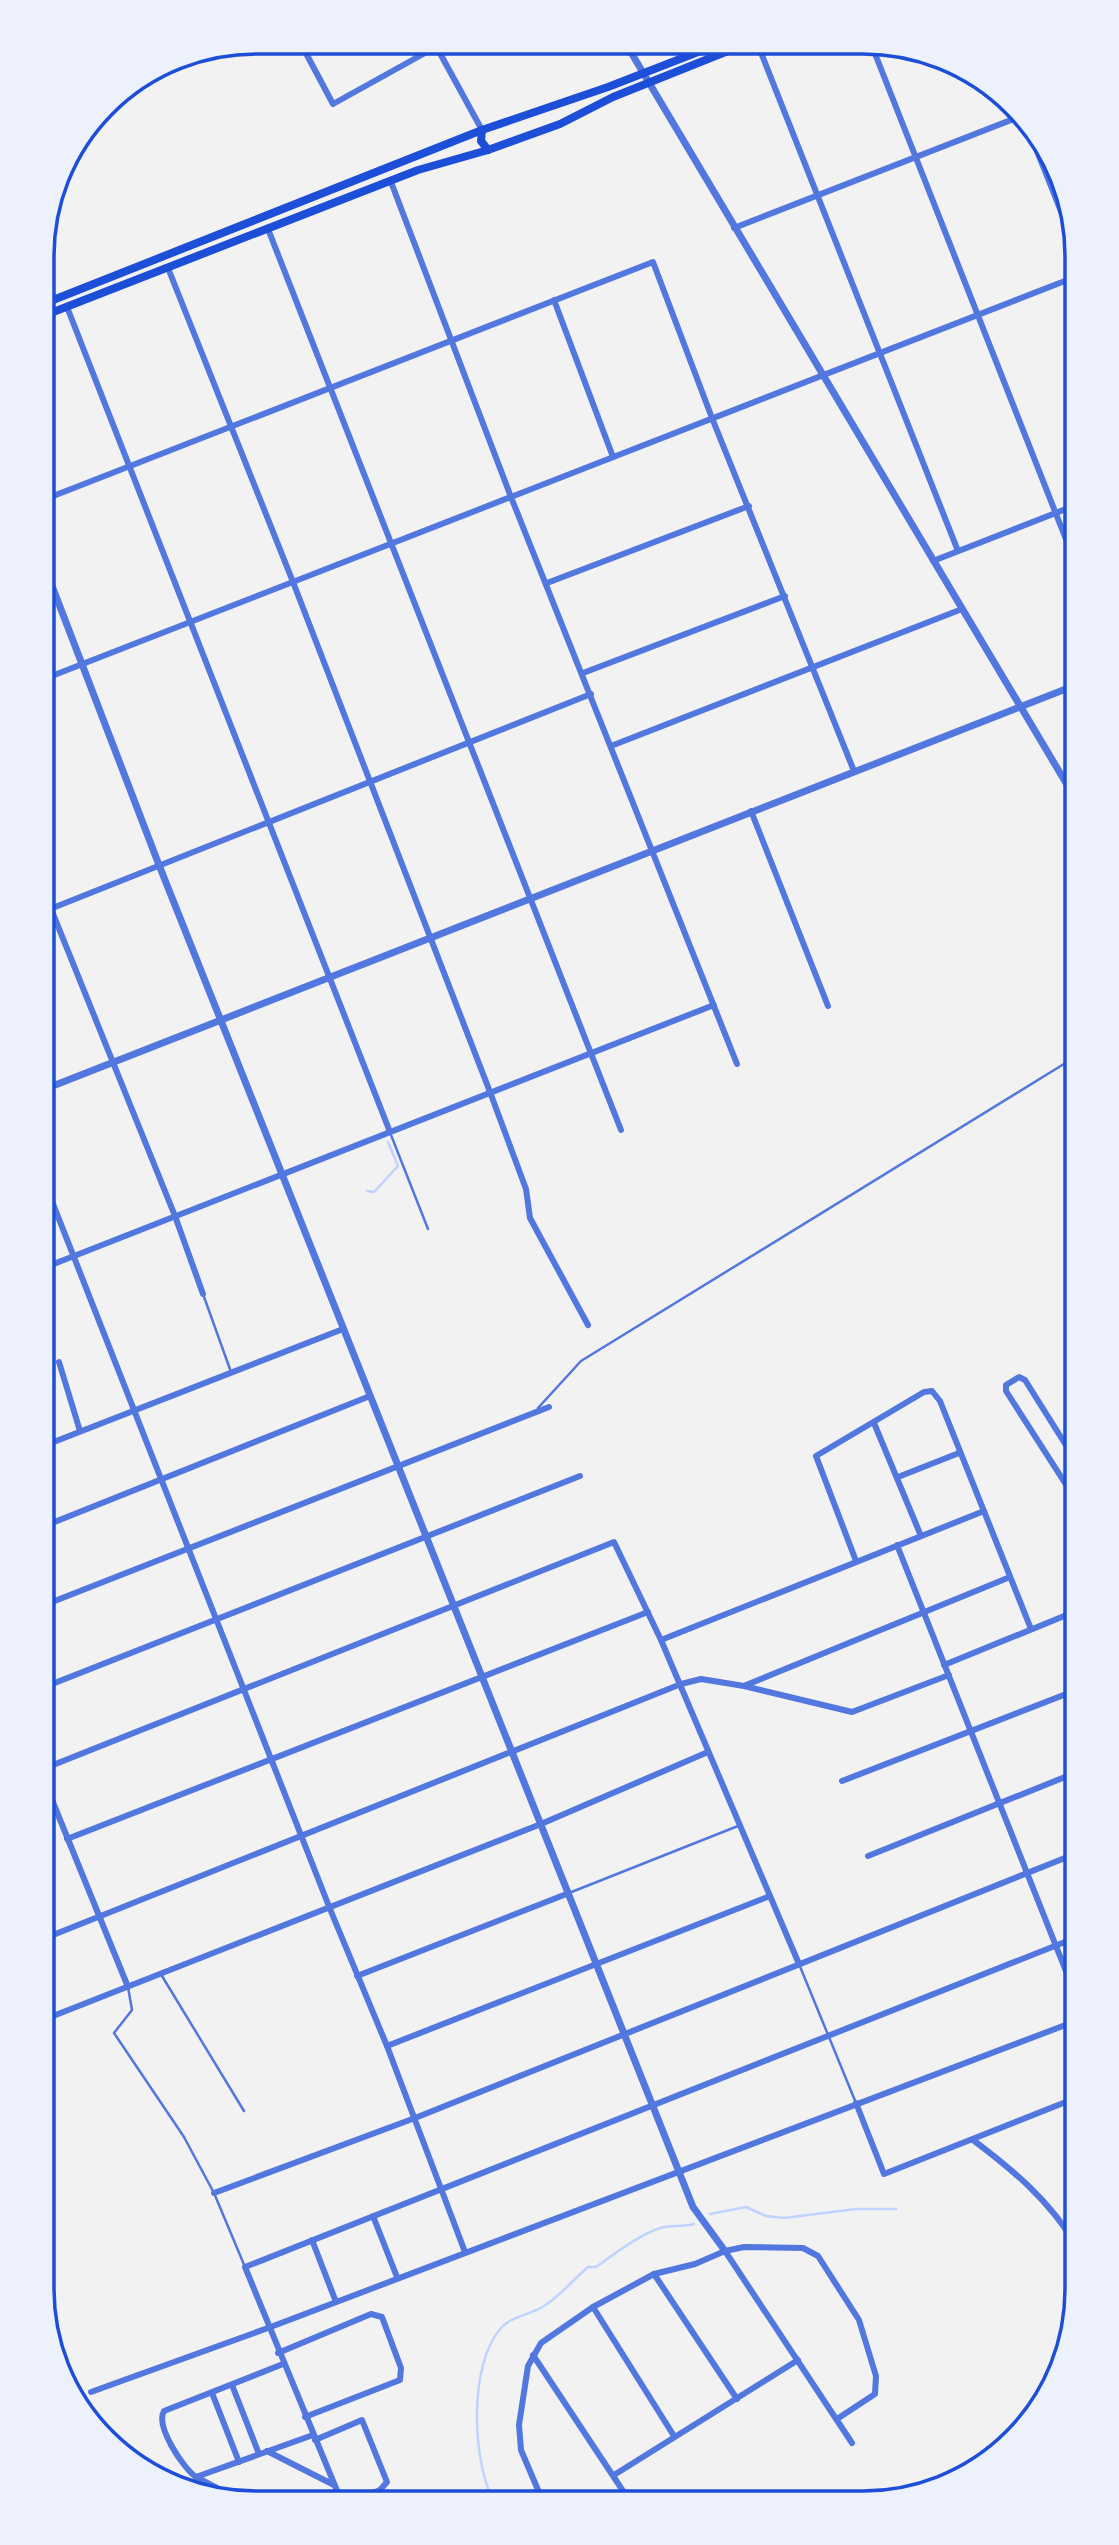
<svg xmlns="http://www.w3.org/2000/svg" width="1119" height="2545" font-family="Signika,sans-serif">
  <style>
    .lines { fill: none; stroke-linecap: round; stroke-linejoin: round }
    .stream { stroke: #bfd3fe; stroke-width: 2.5 }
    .service { stroke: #5277de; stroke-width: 2.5 }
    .minor { stroke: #5277de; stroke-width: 6 }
    .tertiary { stroke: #5277de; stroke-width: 7 }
    .secondary { stroke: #1d4ed8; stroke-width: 8 }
    .rim { fill: none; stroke: #1d4ed8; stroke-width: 3.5 }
  </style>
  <rect width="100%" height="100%" fill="#f2f2f2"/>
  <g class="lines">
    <g class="stream">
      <polyline points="367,1191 374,1192 398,1166 388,1142"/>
      <polyline points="710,2214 746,2207 766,2216 784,2218 856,2209 896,2209"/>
      <path d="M492 2498C472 2456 469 2364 501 2328 510 2317 532 2314 544 2306 560 2296 574 2279 588 2267H596C616 2253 637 2236 660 2228 670 2225 683 2227 694 2224"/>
    </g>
    <g class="service">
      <polyline points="391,1135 428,1229"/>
      <polyline points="203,1294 231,1372"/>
      <polyline points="538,1408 581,1361 1072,1059"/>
      <polyline points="569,1893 738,1826"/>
      <polyline points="799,1964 856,2103"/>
      <polyline points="162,1976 244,2111"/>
      <polyline points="128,1987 132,2010 114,2033 184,2137 214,2193 245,2267"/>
    </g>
    <g class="minor">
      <polyline points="300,42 333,104 443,43"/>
      <polyline points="758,45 958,551"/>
      <polyline points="436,46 482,130"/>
      <polyline points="872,46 1071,552"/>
      <polyline points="1025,121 1070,234"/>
      <polyline points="391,182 511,497 737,1064"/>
      <polyline points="734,228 1021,116"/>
      <polyline points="268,229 621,1130"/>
      <polyline points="168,268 293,582 490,1092 526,1189 530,1218 588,1325"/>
      <polyline points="554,300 613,457"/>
      <polyline points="67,307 390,1132"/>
      <polyline points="43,500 653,262 712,418 854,771"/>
      <polyline points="933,561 1071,507"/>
      <polyline points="547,583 749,506"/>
      <polyline points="583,673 785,596"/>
      <polyline points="44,679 1070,279"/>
      <polyline points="611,746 962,609"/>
      <polyline points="751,811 828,1006"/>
      <polyline points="45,894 175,1216 203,1294"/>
      <polyline points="45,911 591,694"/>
      <polyline points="46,1186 330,1909 387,2046 465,2252"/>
      <polyline points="46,1267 714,1005"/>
      <polyline points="1073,1345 1069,1352 1073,1359"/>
      <polyline points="59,1362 80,1431"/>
      <polyline points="874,1423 921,1536"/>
      <polyline points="46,1445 343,1329"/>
      <polyline points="1074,1458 1025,1380 1019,1377 1006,1385 1006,1391 1074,1497"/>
      <polyline points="898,1477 959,1453"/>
      <polyline points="47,1525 370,1396"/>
      <polyline points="897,1545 1075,1994"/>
      <polyline points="856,1561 816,1456 924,1392 932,1391 940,1401 1031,1629"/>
      <polyline points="47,1604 549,1407"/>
      <polyline points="661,1640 984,1511"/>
      <polyline points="944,1665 1074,1612"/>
      <polyline points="746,1685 1010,1577"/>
      <polyline points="47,1686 580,1476"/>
      <polyline points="48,1767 614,1542 661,1640 799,1964"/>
      <polyline points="842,1781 1074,1691"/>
      <polyline points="48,1790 128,1987"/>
      <polyline points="67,1839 648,1612"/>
      <polyline points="868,1856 1075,1773"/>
      <polyline points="48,1937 681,1684 701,1679 744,1686 852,1712 949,1675"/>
      <polyline points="357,1976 569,1893"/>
      <polyline points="48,2018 541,1824 708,1752"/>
      <polyline points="387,2046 770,1896"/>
      <polyline points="856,2103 884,2174 1076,2098"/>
      <path d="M973 2140C1013 2170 1050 2201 1076 2245"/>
      <polyline points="214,2193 415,2118 1075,1854"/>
      <polyline points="373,2216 397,2277"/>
      <polyline points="312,2240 336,2302"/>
      <polyline points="725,2251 852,2443"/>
      <polyline points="654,2274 737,2399"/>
      <polyline points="593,2307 674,2436"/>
      <polyline points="278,2353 371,2314 382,2317 401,2368 400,2380 305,2417"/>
      <polyline points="533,2355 627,2497"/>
      <path d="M283 2364 164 2411C155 2426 183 2468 196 2477L313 2435"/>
      <polyline points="232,2385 259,2454"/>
      <polyline points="91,2392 268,2328 1076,2021"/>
      <polyline points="212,2393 239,2462"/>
      <polyline points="315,2440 362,2420 387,2482 380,2490 362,2498"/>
      <polyline points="267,2451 334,2485"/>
      <polyline points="614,2475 798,2360"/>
      <polyline points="196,2477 238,2499"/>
      <polyline points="541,2497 521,2450 519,2425 528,2366 541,2343 593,2307 654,2274 695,2264 725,2251 744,2247 803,2248 818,2256 859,2320 876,2376 875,2394 837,2419"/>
      <polyline points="340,2498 245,2267 1075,1938"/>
    </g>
    <g class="tertiary">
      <polyline points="626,44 1072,793"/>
      <polyline points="44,565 159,865 693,2207 725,2251"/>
      <polyline points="45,1089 1071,687"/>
    </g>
    <g class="secondary">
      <polyline points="482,130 481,141 488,150"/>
      <polyline points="43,304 482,130 608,87 716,45"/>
      <polyline points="43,316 418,170 488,150 560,124 613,97 743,45"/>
    </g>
  </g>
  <path d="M0 0H1119V2545H0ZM256 54H863A202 202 0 0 1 1065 256V2289A202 202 0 0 1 863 2491H256A202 202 0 0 1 54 2289V256A202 202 0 0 1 256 54Z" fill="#edf1fc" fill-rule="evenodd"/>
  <path class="rim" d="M256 54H863A202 202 0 0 1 1065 256V2289A202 202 0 0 1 863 2491H256A202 202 0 0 1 54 2289V256A202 202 0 0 1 256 54Z"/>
</svg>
